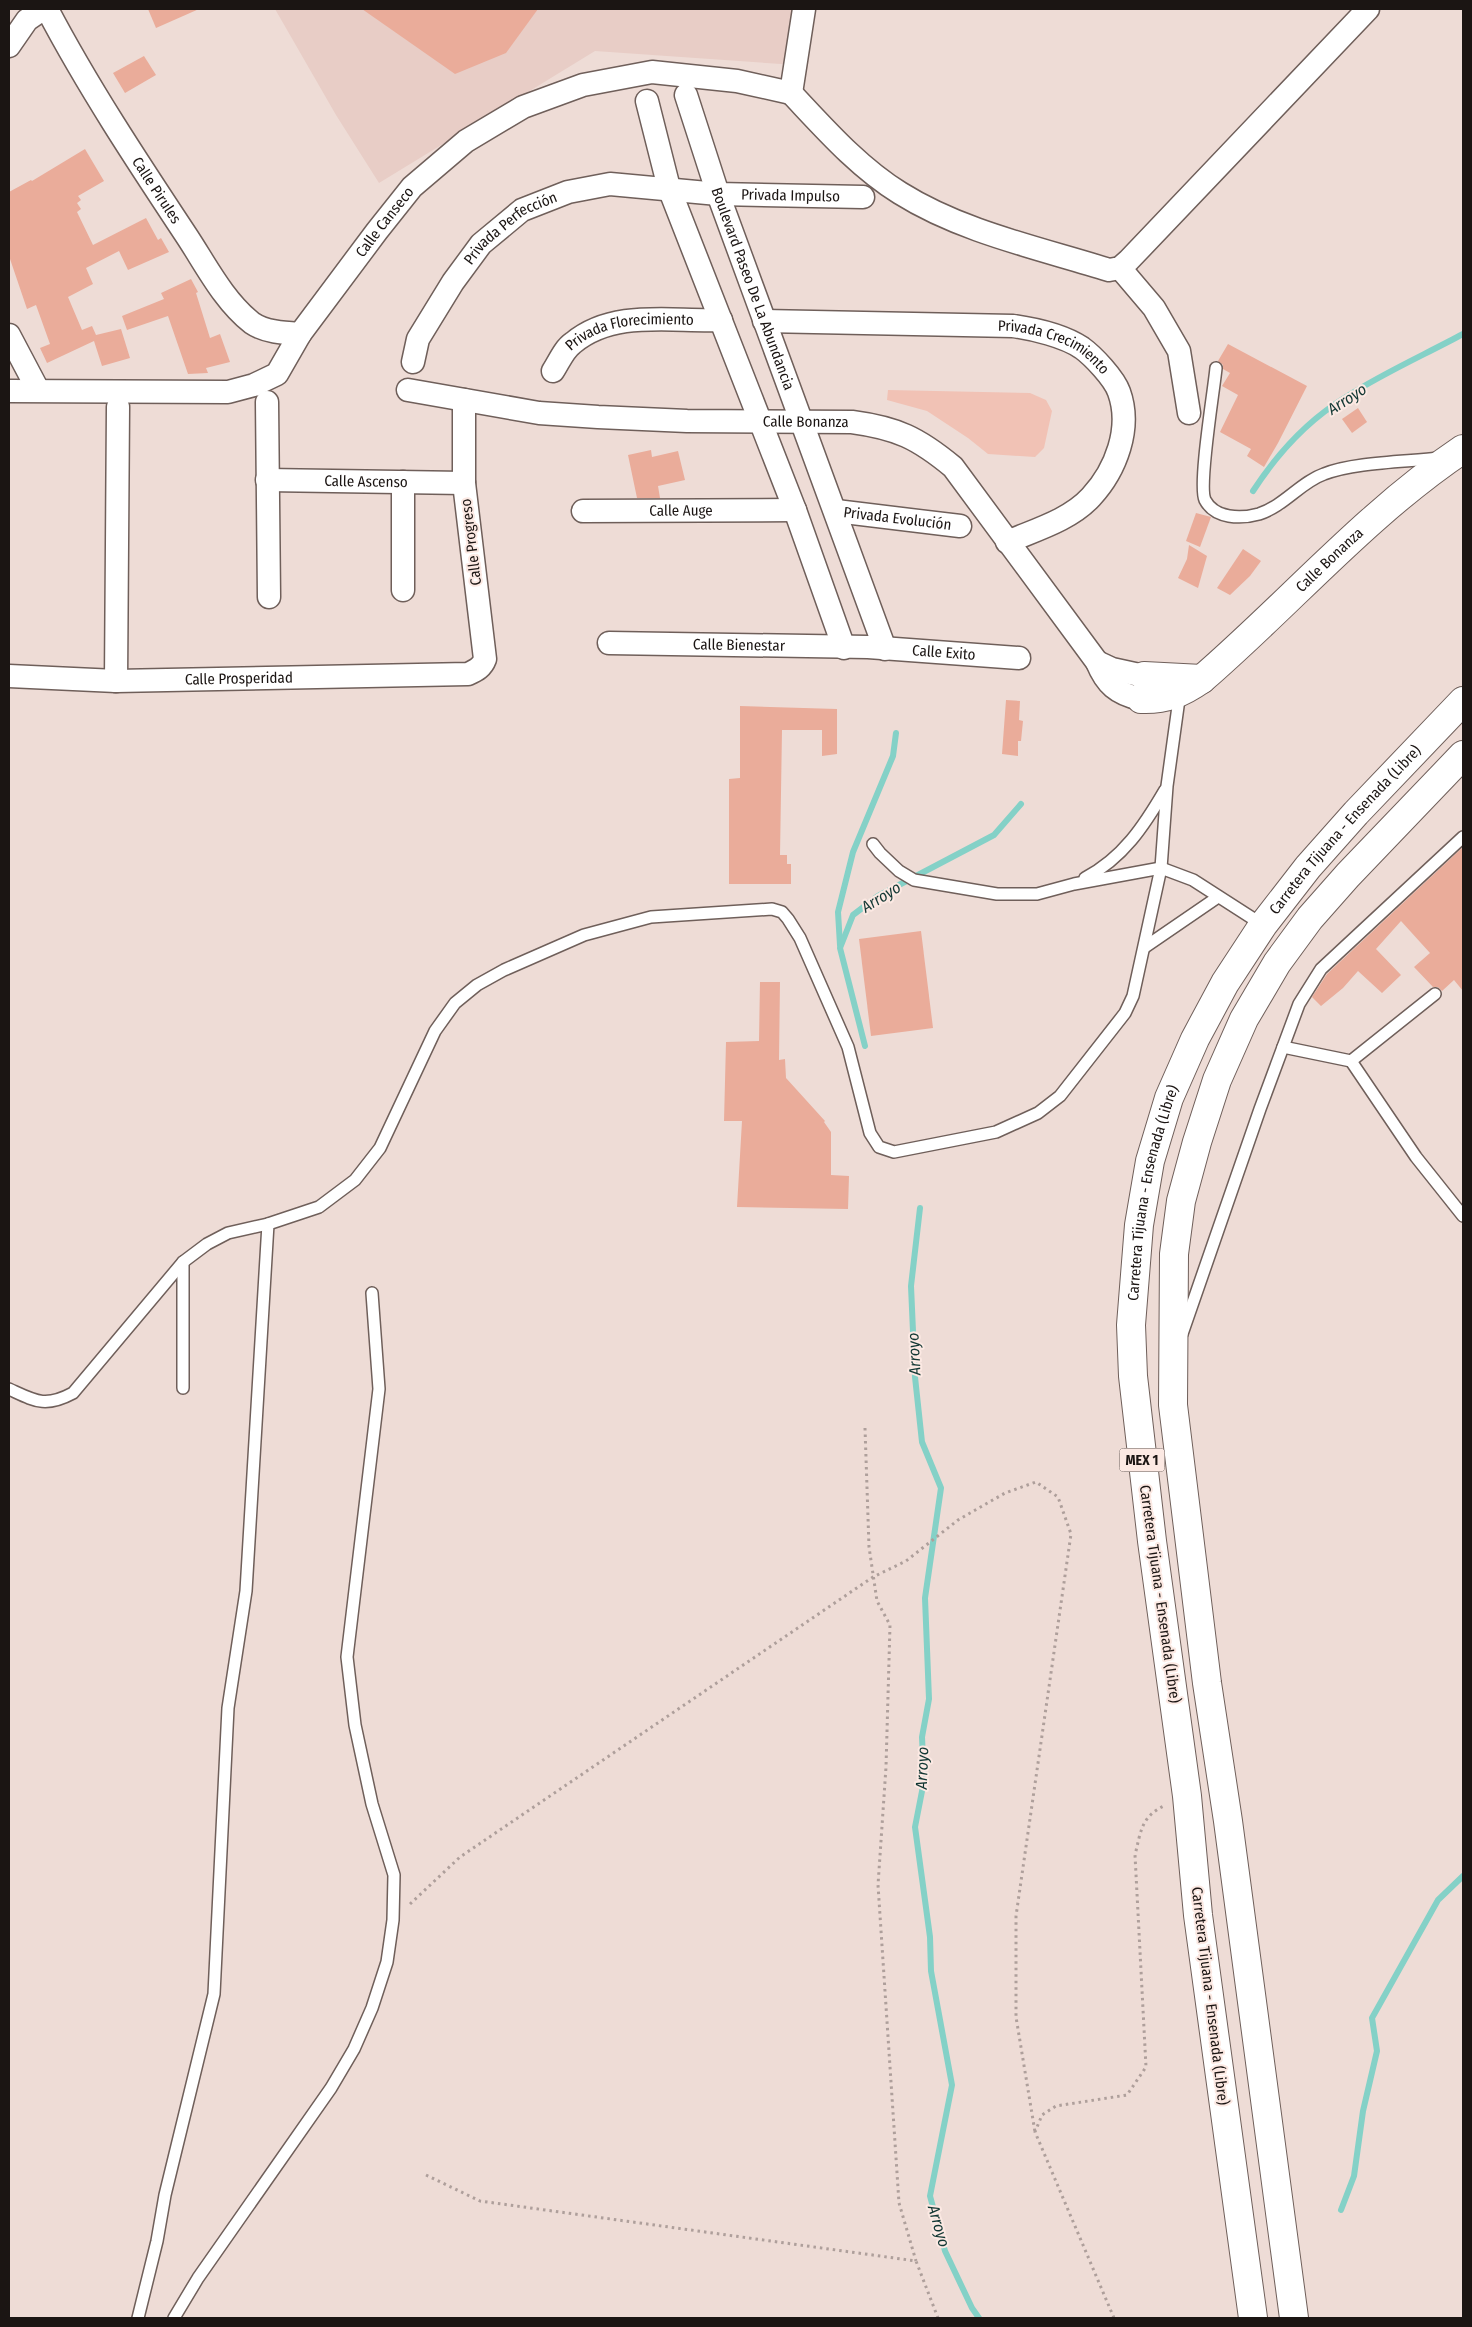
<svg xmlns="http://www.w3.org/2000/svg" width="1472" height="2327" font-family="'Fira Sans Condensed',sans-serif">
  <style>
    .built { fill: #e8cdc6 }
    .green { fill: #f1c2b5 }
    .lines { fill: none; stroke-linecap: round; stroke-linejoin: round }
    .stream { stroke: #84d1c7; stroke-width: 6 }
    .building { fill: #eaac9a }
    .lane-casing { stroke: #6f5f5a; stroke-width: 14 }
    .street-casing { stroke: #6f5f5a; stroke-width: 25 }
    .secondary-casing { stroke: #6f5f5a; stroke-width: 30 }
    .highway-casing { stroke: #6f5f5a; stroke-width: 30 }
    .path { stroke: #ae9f9b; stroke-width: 3; stroke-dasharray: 2.5 4; stroke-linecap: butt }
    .lane { stroke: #fff; stroke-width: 11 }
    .street { stroke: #fff; stroke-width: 22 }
    .secondary { stroke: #fff; stroke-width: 28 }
    .highway { stroke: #fff; stroke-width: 28 }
    .labels { text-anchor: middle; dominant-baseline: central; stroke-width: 4; stroke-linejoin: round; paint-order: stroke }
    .shield { fill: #fce9e3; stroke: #5e5551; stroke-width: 1 }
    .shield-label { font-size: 14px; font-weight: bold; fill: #1b1513 }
    .street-label { font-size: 15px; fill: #1b1513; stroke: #fce9e3 }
    .water-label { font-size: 16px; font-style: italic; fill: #123733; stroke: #fce9e3 }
  </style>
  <rect width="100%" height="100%" fill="#eedcd6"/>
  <polygon class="built" points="275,9 800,9 796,65 595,51 379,183 336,115"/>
  <polygon class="green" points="888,390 1030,393 1046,400 1052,411 1044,448 1035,457 988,454 968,438 927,411 887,400"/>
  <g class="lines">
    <g class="stream">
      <path d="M1253 491C1277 454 1308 420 1346 397 1383 373 1424 355 1463 334"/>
      <polyline points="840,945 838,912 853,852 893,756 896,733"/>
      <polyline points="865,1046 840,948 853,915 878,896 994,835 1021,804"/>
      <polyline points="920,1208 911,1286 915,1377 922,1442 941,1488 925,1598 929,1699 922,1737 924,1781 915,1827 930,1937 931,1971 952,2085 930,2196 945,2251 972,2308 979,2318"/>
      <polyline points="1341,2210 1354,2176 1363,2111 1377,2051 1372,2018 1438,1900 1463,1876"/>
    </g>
  </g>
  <g class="building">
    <polygon points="148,9 199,9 156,28"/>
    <polygon points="362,9 538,9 506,53 455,74"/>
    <polygon points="144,56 156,75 125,93 113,73"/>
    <polygon points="85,149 104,181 78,196 81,200 77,203 81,209 77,212 93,245 146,218 158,240 161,238 169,252 128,270 119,251 86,268 93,284 68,297 82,330 92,326 96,335 121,329 130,358 102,366 94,341 47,363 40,348 50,344 36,305 27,309 9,256 9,192 31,180 32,181"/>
    <polygon points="191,279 198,292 196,293 210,338 220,334 230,362 206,368 208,373 188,374 168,316 127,330 122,316 164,299 161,293"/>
    <polygon points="1228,344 1307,386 1278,443 1264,467 1247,456 1251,449 1220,432 1238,395 1222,386 1230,373 1223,369 1223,365 1218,361"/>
    <polygon points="1358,408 1367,422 1352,433 1342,419"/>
    <polygon points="651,450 652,457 678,451 685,480 658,486 660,498 637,498 628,455"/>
    <polygon points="1196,513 1211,517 1200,547 1186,541"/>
    <polygon points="1189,545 1207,556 1198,588 1178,578 1187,559"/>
    <polygon points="1243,549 1261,561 1250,576 1230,595 1217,588"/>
    <polygon points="1006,700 1020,701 1019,720 1023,721 1021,741 1018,741 1018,756 1002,754"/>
    <polygon points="740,706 837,709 837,754 822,756 822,730 782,730 780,855 787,855 787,864 791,864 791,884 729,884 729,779 740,778"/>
    <polygon points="1463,847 1463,991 1454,980 1442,991 1438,987 1433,987 1414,967 1430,953 1401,921 1376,949 1401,975 1382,993 1358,971 1343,988 1321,1006 1312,997 1327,974"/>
    <polygon points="921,931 933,1028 871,1036 859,939"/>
    <polygon points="760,982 780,982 779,1060 785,1059 786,1078 825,1121 824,1122 831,1132 831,1175 849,1176 848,1209 737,1207 742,1121 724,1121 726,1042 759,1041"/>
  </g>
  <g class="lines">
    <g class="lane-casing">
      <g id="lane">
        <path d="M1216 368C1214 390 1198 485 1205 500 1215 519 1241 519 1259 514 1284 506 1301 482 1324 474 1354 462 1406 462 1440 458"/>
        <polyline points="873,844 880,853 899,871 914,880 997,894 1037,894 1074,884 1161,868 1193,880 1263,925"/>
        <path d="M1085 878C1123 858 1144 826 1165 790"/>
        <polyline points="1145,947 1218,897"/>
        <polyline points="1283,1047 1351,1061 1435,994"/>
        <polyline points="1351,1061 1416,1157 1463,1216"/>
        <polyline points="1182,1334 1260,1109 1299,1004 1321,969 1463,837"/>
        <polyline points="183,1388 183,1262"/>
        <path d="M9 1389C35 1401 45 1408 73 1393L183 1262 207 1244 228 1233 268 1224 319 1207 355 1180 380 1148 435 1031 455 1003 477 985 504 970 584 935 651 917 772 909 782 912 788 919 800 938 848 1047 870 1133 879 1147 894 1152 996 1132 1038 1113 1060 1096 1125 1013 1133 996 1161 868 1167 786 1180 692"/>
        <polyline points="138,2318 157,2241 165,2195 214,1994 228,1708 246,1591 268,1224"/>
        <polyline points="174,2318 198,2278 331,2088 354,2049 372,2008 387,1962 393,1920 394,1875 372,1804 355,1725 347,1657 379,1389 372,1293"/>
      </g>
    </g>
    <g class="street-casing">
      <g id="street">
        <path id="s1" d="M47 9C88 87 137 161 186 235 206 265 223 300 252 323 265 332 284 333 300 334"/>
        <polyline points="9,46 27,20 43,9"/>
        <path d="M791 93C824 128 858 167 900 193 962 232 1039 248 1109 270L1120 268 1128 261 1368 9"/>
        <polyline points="791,93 804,9"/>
        <path id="s2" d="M686 95 718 194 885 649"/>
        <polyline points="647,101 669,188 795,510 844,648"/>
        <polyline points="1120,268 1154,308 1179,351 1189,413"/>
        <path id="s3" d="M764 321 1013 326C1034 329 1064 336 1082 348 1093 356 1114 378 1119 392 1132 428 1116 470 1091 497 1070 520 1035 530 1007 542"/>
        <polyline points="9,335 38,390"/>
        <path id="s4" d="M413 362 418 339 453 282 481 244 522 210 568 192 610 184 718 194 863 197"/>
        <path id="s5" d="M553 371C559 362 564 349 573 343 614 309 671 322 721 320"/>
        <path id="s6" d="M408 390 539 413 598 417 687 421 852 422C897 428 918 438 953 467L1097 662C1106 684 1117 694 1141 699"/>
        <path id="s7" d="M9 391 228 392 254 385 277 374 300 334 377 231 412 187 466 141 523 107 583 85 652 72 737 81 791 93"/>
        <polyline points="267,402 269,597"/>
        <path id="s8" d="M267 480 464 483"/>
        <path id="s9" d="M583 511 795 510"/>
        <path id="s10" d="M836 511 960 526"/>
        <polyline points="403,590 403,482"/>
        <path id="s11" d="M609 643 868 647 1019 658"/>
        <polyline points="1097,662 1112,669 1144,676"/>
        <path id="s12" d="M9 676 116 681 468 674C477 670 482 667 485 659L464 483V400"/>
        <polyline points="116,681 118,407"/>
      </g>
    </g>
    <g class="secondary-casing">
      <g id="secondary">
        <polyline points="1144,676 1202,679"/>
        <path id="s13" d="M1141 699C1166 700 1182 693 1202 679 1290 603 1366 514 1463 449"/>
      </g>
    </g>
    <g class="highway-casing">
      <g id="highway">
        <path id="s14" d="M1253 2318 1198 1915 1187 1796 1152 1541 1133 1376 1131 1325 1139 1225 1150 1161 1169 1098 1195 1039 1225 983 1263 925 1308 867 1356 813 1463 701"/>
        <polyline points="1294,2318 1228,1821 1207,1683 1173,1405 1174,1254 1181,1201 1197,1142 1217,1080 1244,1019 1277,963 1310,918 1348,875 1463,755"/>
      </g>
    </g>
    <g class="path">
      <polyline points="865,1428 869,1547 877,1601 890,1625 886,1767 878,1885 899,2203 916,2261"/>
      <polyline points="410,1904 460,1857 873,1577 906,1561 958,1520 1005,1493 1036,1482 1058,1497 1071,1534 1016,1916 1016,2017 1035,2132"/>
      <polyline points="426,2175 480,2201 916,2261 938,2318"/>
      <path d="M1114 2318 1035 2132 1042 2115 1056 2106 1127 2095 1146 2067 1135 1855C1141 1831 1141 1816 1166 1805"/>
    </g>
    <use href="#lane" class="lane"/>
    <use href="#street" class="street"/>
    <use href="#secondary" class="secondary"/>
    <use href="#highway" class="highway"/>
  </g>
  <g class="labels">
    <rect class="shield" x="1119.5" y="1448.5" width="45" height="23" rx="4"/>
    <g class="shield-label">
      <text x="1142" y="1460">MEX 1</text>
    </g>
    <g class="street-label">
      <text stroke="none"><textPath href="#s1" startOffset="212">Calle Pirules</textPath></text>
      <text stroke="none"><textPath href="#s4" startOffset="464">Privada Impulso</textPath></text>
      <text stroke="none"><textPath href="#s7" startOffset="458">Calle Canseco</textPath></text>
      <text stroke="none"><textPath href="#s4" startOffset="171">Privada Perfección</textPath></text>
      <text stroke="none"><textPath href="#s2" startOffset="205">Boulevard Paseo De La Abundancia</textPath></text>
      <text stroke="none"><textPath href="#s5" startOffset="94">Privada Florecimiento</textPath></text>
      <text stroke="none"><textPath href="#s3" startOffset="295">Privada Crecimiento</textPath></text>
      <text stroke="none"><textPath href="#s6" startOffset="400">Calle Bonanza</textPath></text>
      <text stroke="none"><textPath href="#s8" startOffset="99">Calle Ascenso</textPath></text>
      <text stroke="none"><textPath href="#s9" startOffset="98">Calle Auge</textPath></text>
      <text stroke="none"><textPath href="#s10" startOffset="62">Privada Evolución</textPath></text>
      <text transform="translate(471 542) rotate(-97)">Calle Progreso</text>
      <text stroke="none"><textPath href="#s13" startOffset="240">Calle Bonanza</textPath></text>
      <text stroke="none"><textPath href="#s11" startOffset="130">Calle Bienestar</textPath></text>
      <text stroke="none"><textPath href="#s11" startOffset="335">Calle Exito</textPath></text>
      <text stroke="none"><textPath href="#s12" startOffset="230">Calle Prosperidad</textPath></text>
      <text stroke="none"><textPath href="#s14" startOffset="1555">Carretera Tijuana - Ensenada (Libre)</textPath></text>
      <text stroke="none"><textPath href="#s14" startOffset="1135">Carretera Tijuana - Ensenada (Libre)</textPath></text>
      <text transform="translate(1160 1594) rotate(82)">Carretera Tijuana - Ensenada (Libre)</text>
      <text transform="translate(1210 1996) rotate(83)">Carretera Tijuana - Ensenada (Libre)</text>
    </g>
    <g class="water-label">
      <text transform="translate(1347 399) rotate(-33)">Arroyo</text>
      <text transform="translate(881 897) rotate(-32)">Arroyo</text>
      <text transform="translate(914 1354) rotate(-93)">Arroyo</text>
      <text transform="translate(922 1768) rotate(-88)">Arroyo</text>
      <text transform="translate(939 2226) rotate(74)">Arroyo</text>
    </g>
  </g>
  <rect width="1472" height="2327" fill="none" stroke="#1b1513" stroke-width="20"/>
</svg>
